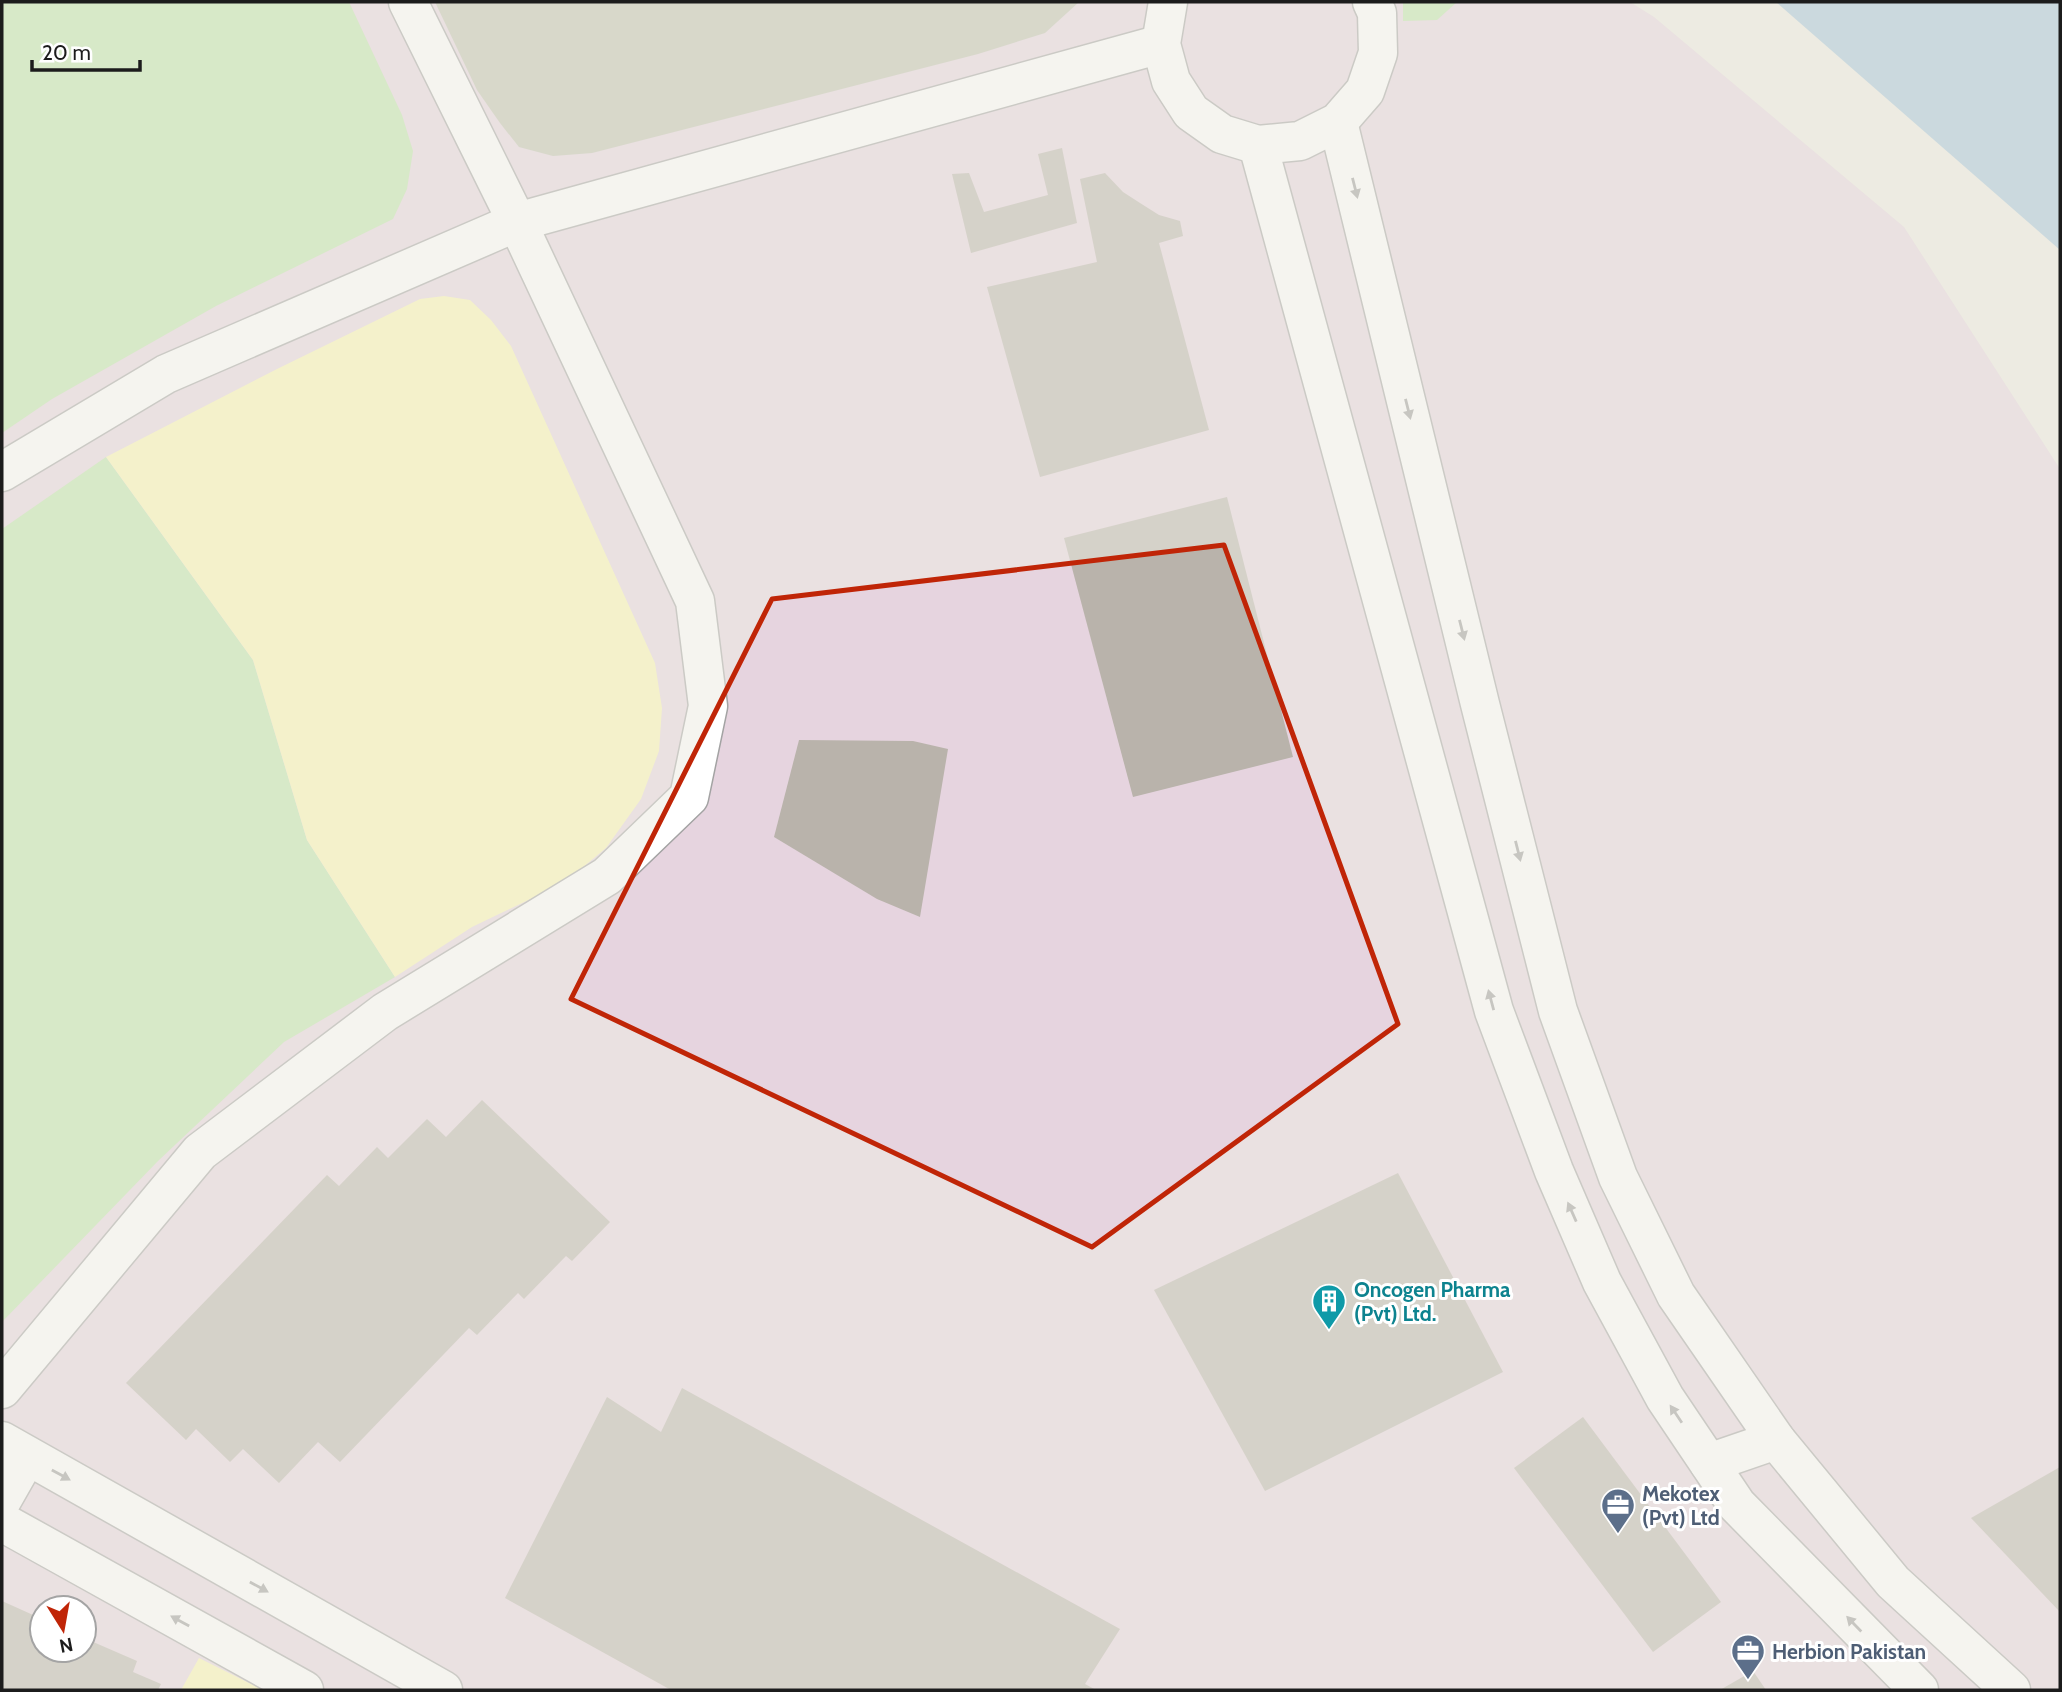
<svg xmlns="http://www.w3.org/2000/svg" width="2062" height="1692" font-family="Cabin,sans-serif">
  <style>
    .industrial { fill: #e6d4df; fill-rule: evenodd }
    .construction { fill: #bec1ae }
    .grass { fill: #bde6a8 }
    .sand { fill: #fcf9b0 }
    .water { fill: #a3c4d9 }
    .building { fill: #b9b3ab }
    .lines { fill: none; stroke-linecap: round; stroke-linejoin: round }
    .minor-casing { stroke: #a3a3a3; stroke-width: 41 }
    .minor { stroke: #fff; stroke-width: 38 }
    .oneway { fill: #999 }
    .marked { fill: none; stroke: #c02507; stroke-width: 5; stroke-linejoin: round }
    .labels { text-anchor: middle; dominant-baseline: central; stroke-width: 6; stroke-linejoin: round; paint-order: stroke }
    .culture-label { font-size: 21px; font-weight: bold; fill: #0d838f; stroke: #fff; text-anchor: start }
    .service-label { font-size: 21px; font-weight: bold; fill: #4e5e75; stroke: #fff; text-anchor: start }
  </style>
  <rect width="100%" height="100%" fill="#edebe2"/>
  <path class="industrial" d="M2 2H1630L1654 17 1904 227 2060 469V1690H2ZM42 1608H84V1650H42Z"/>
  <polygon class="construction" points="435,2 1079,2 1045,33 978,54 592,153 553,156 519,147 500,123 477,90"/>
  <g class="grass">
    <polygon points="2,2 349,2 402,115 413,151 407,189 393,219 216,306 52,399 2,433"/>
    <polygon points="1403,2 1457,2 1437,20 1403,21"/>
    <polygon points="106,457 253,660 307,840 395,977 284,1042 158,1161 2,1322 2,529"/>
  </g>
  <g class="sand">
    <polygon points="444,296 470,300 491,320 511,346 655,663 662,708 659,751 641,799 606,848 564,883 472,927 395,977 307,840 253,660 106,457 277,369 420,299"/>
    <polygon points="199,1658 263,1690 181,1690"/>
  </g>
  <polygon class="water" points="1776,2 2060,2 2060,250"/>
  <g class="building">
    <polygon points="1062,148 1077,223 971,253 952,174 969,173 984,212 1048,195 1038,154"/>
    <polygon points="1105,173 1123,192 1140,203 1159,215 1180,221 1183,236 1159,243 1209,430 1040,477 987,287 1097,262 1080,179"/>
    <polygon points="1227,497 1293,757 1133,797 1064,538"/>
    <polygon points="799,740 913,741 948,749 920,917 877,899 774,837"/>
    <polygon points="482,1100 610,1222 572,1261 566,1256 524,1299 518,1293 477,1335 469,1328 340,1462 318,1442 279,1483 243,1449 230,1462 196,1429 186,1440 126,1383 327,1175 339,1186 377,1147 388,1158 427,1119 446,1137"/>
    <polygon points="1398,1173 1503,1372 1265,1491 1154,1290"/>
    <polygon points="682,1388 1120,1629 1085,1684 1096,1690 671,1690 505,1598 607,1397 661,1432"/>
    <polygon points="1583,1417 1721,1602 1653,1652 1514,1468"/>
    <polygon points="2060,1467 2060,1612 1971,1518"/>
    <polygon points="2,1601 42,1619 42,1650 84,1650 84,1638 137,1661 133,1672 161,1684 158,1690 2,1690"/>
    <polygon points="1753,1671 1766,1690 1720,1690"/>
  </g>
  <g class="lines">
    <g class="minor-casing">
      <g id="minor">
        <polyline points="1168,2 1161,44 1171,81 1191,112 1222,134 1258,145 1300,141 1338,122 1365,91 1378,53 1377,13 1372,2"/>
        <polyline points="1338,122 1480,704 1558,1011 1618,1177 1676,1295 1776,1440 1893,1582 2011,1690"/>
        <polyline points="1258,145 1494,1011 1554,1171 1602,1282 1665,1398 1737,1505 1919,1690"/>
        <polyline points="2,472 166,374 517,222 1161,44"/>
        <polyline points="2,1389 200,1152 385,1012 607,876 689,797 708,706 695,601 517,222 408,2"/>
        <polyline points="2,1441 443,1690"/>
        <polyline points="1709,1463 1776,1440"/>
        <polyline points="2,1500 27,1456"/>
        <polyline points="2,1522 304,1690"/>
      </g>
    </g>
    <use href="#minor" class="minor"/>
  </g>
  <defs><path id="oneway-solid" d="M-6-.8H1V-3.2L6.5 0L1 3.2V.8H-6Z" transform="scale(1.75)"/></defs>
  <g class="oneway">
    <use href="#oneway-solid" transform="translate(1355 188) rotate(76)"/>
    <use href="#oneway-solid" transform="translate(1408 409) rotate(76)"/>
    <use href="#oneway-solid" transform="translate(1462 630) rotate(76)"/>
    <use href="#oneway-solid" transform="translate(1518 851) rotate(76)"/>
    <use href="#oneway-solid" transform="translate(1491 1000) rotate(-105)"/>
    <use href="#oneway-solid" transform="translate(1572 1212) rotate(-114)"/>
    <use href="#oneway-solid" transform="translate(1676 1414) rotate(-124)"/>
    <use href="#oneway-solid" transform="translate(61 1475) rotate(29)"/>
    <use href="#oneway-solid" transform="translate(259 1587) rotate(29)"/>
    <use href="#oneway-solid" transform="translate(180 1621) rotate(-151)"/>
    <use href="#oneway-solid" transform="translate(1854 1624) rotate(-134)"/>
  </g>
  <path d="M0 0H2062V1692H0ZM1224 545 1398 1024 1092 1247 571 999 772 599Z" fill="#edebe2" fill-opacity=".55" fill-rule="evenodd"/>
  <path class="marked" d="M1224 545 1398 1024 1092 1247 571 999 772 599Z"/>
  <defs>
    <g id="building-pin" transform="scale(1.75)"><path d="M0 17L-7.5 6A9.5 9.5 0 1 1 7.5 6Z" fill="#0f9aa8" stroke="#fff"/><path d="M-4-6H4V6H1V3H-1V6H-4ZM-2.5-4.3h1.7v1.8h-1.7ZM.8-4.3h1.7v1.8H.8ZM-2.5-1h1.7V.8h-1.7ZM.8-1h1.7V.8H.8Z" fill="#fff"/></g>
    <g id="office-pin" transform="scale(1.75)"><path d="M0 17L-7.5 6A9.5 9.5 0 1 1 7.5 6Z" fill="#5c6f8a" stroke="#fff"/><path d="M-6-3h4V-5.5h4V-3h4V5H-6ZM-1-4.5V-3h2v-1.5ZM-6 0V1H6V0Z" fill="#fff"/></g>
  </defs>
  <g fill-rule="evenodd">
    <use href="#building-pin" x="1329" y="1301"/>
    <use href="#office-pin" x="1618" y="1505"/>
    <use href="#office-pin" x="1748" y="1651"/>
  </g>
  <g class="labels">
    <g class="culture-label">
      <text x="1354" y="1289">Oncogen Pharma<tspan x="1354" dy="24">(Pvt) Ltd.</tspan></text>
    </g>
    <g class="service-label">
      <text x="1642" y="1493">Mekotex<tspan x="1642" dy="24">(Pvt) Ltd</tspan></text>
      <text x="1772" y="1651">Herbion Pakistan</text>
    </g>
  </g>
  <rect width="2062" height="1692" fill="none" stroke="#1c1c1c" stroke-width="7"/>
  <g transform="translate(63 1629) rotate(169)"><circle r="33" fill="#ffffff" stroke="#a4a4a4" stroke-width="2"/>
  <path d="M0-5L12 26L0 18L-12 26Z" fill="#c02507"/>
  <text y="-10" font-size="19" font-weight="bold" text-anchor="middle" fill="#1c1c1c">N</text>
  </g>
  <path d="M32 60v10h108v-10" fill="none" stroke="#1c1c1c" stroke-width="3.5"/>
  <text x="42" y="60" font-size="21" fill="#1c1c1c" stroke="#ffffff" stroke-width="5" paint-order="stroke">20 m</text>
</svg>
